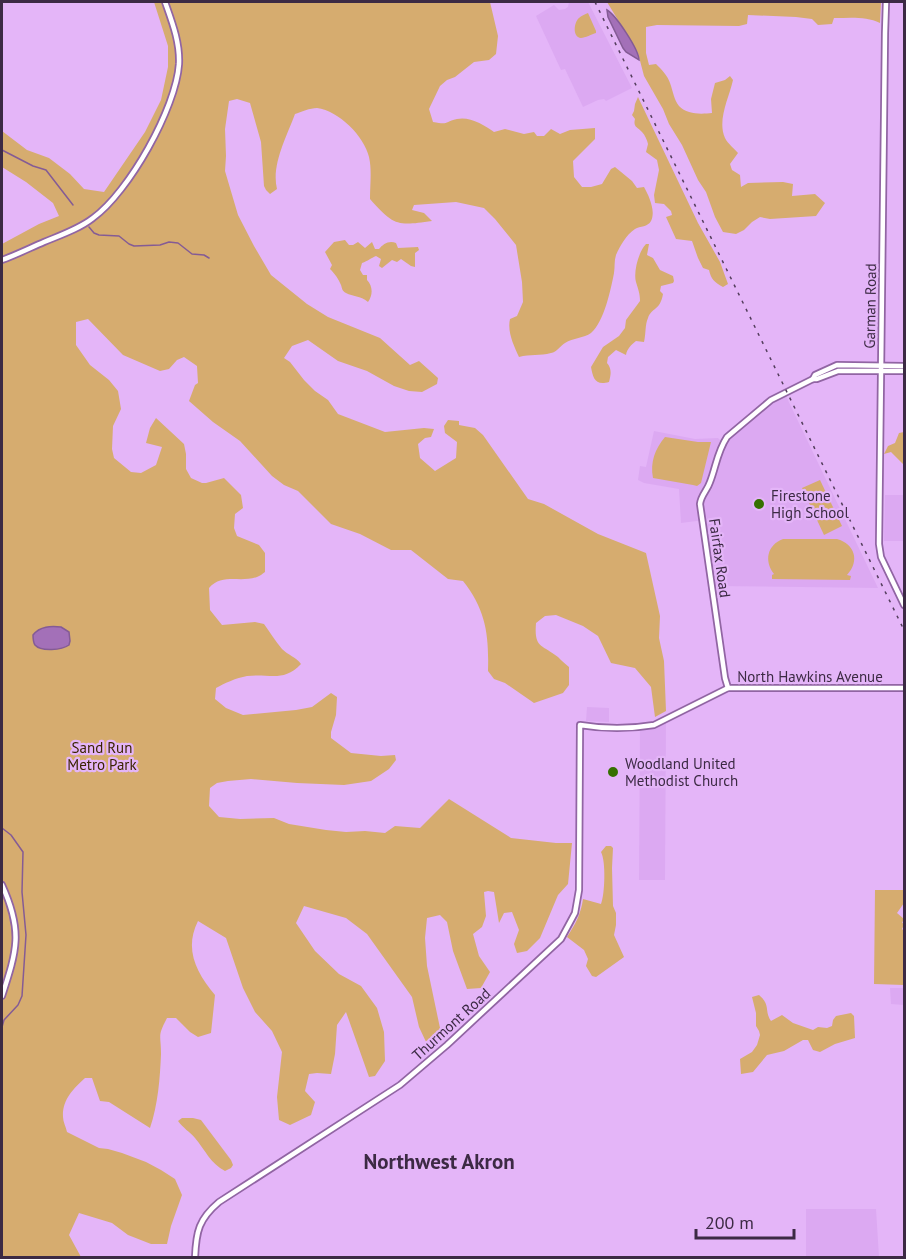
<svg xmlns="http://www.w3.org/2000/svg" width="906" height="1259" font-family="'PT Sans',sans-serif">
  <style>
    .built { fill: #dca9f2 }
    .green { fill: #d6ac6f }
    .water { fill: #a370b8; stroke: #845b95; stroke-width: 1.5 }
    .lines { fill: none; stroke-linecap: round; stroke-linejoin: round }
    .stream { stroke: #845b95; stroke-width: 1.5 }
    .secondary-casing { stroke: #9165a3; stroke-width: 8 }
    .secondary { stroke: #fff; stroke-width: 4.5 }
    .rail { stroke: #533d5c; stroke-width: 1.5; stroke-dasharray: 3 6; stroke-linecap: butt }
    .poi-dot { fill: #367000; stroke: #e4b5f8; stroke-width: 2 }
    .labels { text-anchor: middle; dominant-baseline: central; stroke-width: 4.5; stroke-linejoin: round; paint-order: stroke }
    .street-label { font-size: 15px; fill: #3c2a44; stroke: #e4b5f8 }
    .poi-label { font-size: 15px; fill: #3c2a44; stroke: #e4b5f8; text-anchor: start }
    .park-label { font-size: 15px; fill: #3a2400; stroke: #e4b5f8 }
    .district-label { font-size: 21px; font-weight: bold; fill: #3c2a44; stroke: #e4b5f8 }
  </style>
  <rect width="100%" height="100%" fill="#e4b5f8"/>
  <g class="built">
    <polygon points="569,2 588,2 632,88 606,101 604,99 598,100 583,107 565,69 561,70 536,16 554,5 559,10 565,9 568,7"/>
    <polygon points="786,396 878,588 714,586 704,520 681,523 679,489 644,483 638,480 640,466 646,467 654,431 695,439 718,438 721,441 729,439 767,406"/>
    <polygon points="885,495 904,495 904,541 884,541"/>
    <polygon points="587,707 609,708 609,722 586,721"/>
    <polygon points="666,719 665,880 639,880 640,727"/>
    <polygon points="890,988 904,988 904,1005 891,1004"/>
    <polygon points="806,1209 876,1209 879,1257 806,1257"/>
  </g>
  <g class="green">
    <path d="M154 2H490L498 36 496 54 489 60 474 62 455 77 447 80 440 86 429 109 433 122C449 125 444 122 457 119 469 116 485 125 494 132L505 129 524 134 534 132 537 136H544L551 129 560 134 570 130 595 128V139L573 161 574 177 582 187H591L602 184 611 169 615 167 632 181 637 188 644 187C649 196 656 211 651 221 648 227 640 226 635 229 626 235 620 246 616 255 614 261 615 267 614 273 611 289 604 322 591 333 584 338 573 338 565 343 560 346 557 352 551 353 540 356 530 354 519 357 514 346 507 332 510 319L517 316 523 302 522 282 516 245 495 219 484 208 456 202 414 205 412 210 424 213 432 221C397 226 394 226 370 199 370 185 372 170 369 157 364 136 339 111 317 108 310 108 301 112 295 114 287 136 271 165 277 189L270 194 266 190 264 186 261 142 250 103 237 99 229 101 225 129 226 156 225 171 238 215 254 246 271 275 307 304 328 317 380 338 410 365 419 361 438 378 437 384 422 392 409 391 394 386 367 371 338 361 308 340 292 346 284 358 290 362 304 380 315 391 328 400 338 414 385 432 424 428 434 429 431 437 425 438 418 444 420 458 435 471 456 458 457 442 445 433 444 426 448 420 459 421V425L475 428 483 435 528 499 544 504 598 534 646 553 660 616 659 638 664 661 666 711 655 717 651 687 635 668 611 663 598 636 583 626 556 615 545 616 536 623C534 648 541 644 558 657 561 660 565 664 569 667V685L563 693 534 703 505 683 494 679 488 671C489 635 486 610 463 581L448 579 411 550H391L360 534 331 524 298 491 284 485 272 476 240 441 213 422 189 401 195 385 198 383 197 366 184 357 177 360 169 369 160 371 123 355 88 319 76 322V345L90 365 109 380 118 391 121 409 113 426 112 449 114 458 131 472 141 473 156 465 162 447 146 443 150 428 156 418 184 444 186 454V469L191 478 202 483H206L224 478 241 495 243 508 235 514 234 528 237 536 259 545 265 553V572C262 574 260 576 257 577 240 583 222 573 209 588L210 610 222 625 255 622 264 624C270 632 275 641 282 649 288 655 296 657 301 664 283 683 269 673 247 676 236 678 225 683 216 688L215 699 226 708 243 715 296 710 312 707 331 693 337 697 336 715 331 732V738L351 753 381 756 395 755 396 760 389 769 371 781 344 785 297 783 251 779 228 781 217 783 210 788 209 806 219 817 240 819 274 818 289 824 326 830 346 832 365 831 385 833 395 826 420 828 449 799 511 838 556 843H572L568 884 558 895 540 938 527 951 517 953 514 944 519 930 512 912 504 913 499 923 494 892 488 891 484 892 486 916 482 927 473 934 479 956 490 972 481 988 467 989 453 951 447 922 440 915 427 918 425 938 427 966 440 1028 434 1043 427 1044 419 1027 412 997 367 934 346 918 304 906 296 923 315 951 339 974 361 986 377 1008 384 1032 385 1061 375 1076 369 1077 346 1012 337 1025 335 1054 331 1074 317 1073 309 1074 305 1091 315 1102 311 1115 290 1125 279 1120 277 1097 282 1052 272 1031 255 1012 243 988 226 938 198 921C184 949 196 972 215 995L211 1033 198 1037 190 1032 176 1018H167C157 1037 161 1034 161 1054 160 1078 158 1105 150 1128L109 1102 100 1101 92 1078H85C73 1089 62 1100 63 1117 63 1122 66 1127 67 1132L99 1148 108 1149 122 1153 146 1162 161 1170 175 1179 182 1195 171 1226 167 1244H151L128 1235 112 1223 79 1213 69 1235 81 1257H2V244L39 224 59 216 53 203 26 182 2 167V131L27 150 49 158 70 174 84 189 104 192 145 132 161 100 168 67V46Z"/>
    <path d="M607 2H881L880 23C866 16 850 18 834 18L832 24 818 25 812 19 796 17 748 15 747 24 739 26 657 25 646 27V53L649 65 656 64C661 69 668 76 670 83 673 91 674 100 679 106 687 115 702 114 712 113L711 99 715 83 725 80 730 76 733 80C729 98 717 120 725 138 728 144 734 148 738 153L730 164 732 170 740 175 741 187 748 183 783 182 793 184 792 196 815 194 825 203 816 216 770 219 760 217 752 222 744 230 736 234 723 232 715 217 706 192 698 180 682 145 669 124 663 109 644 76 638 53Z"/>
    <path d="M588 13 596 31V33C592 34 585 38 581 38 572 37 574 22 579 18 581 16 585 14 588 13Z"/>
    <path d="M638 97 698 223 720 262 728 284 723 287C714 282 711 279 709 270L703 268 698 258 692 241 676 239 666 217 672 215 671 211 664 204 655 203 654 195 659 170 657 160 646 152 648 144C647 140 645 135 642 132 637 127 633 127 635 119L632 115 634 111 635 104Z"/>
    <path d="M345 240 349 245H353L358 242 365 248 372 242 375 249H379C383 244 389 240 396 243L398 248 418 247 419 250 415 253V267L411 266 401 259 397 262 392 260 382 268 379 266 381 259 376 256C371 258 368 261 362 263L360 270 363 275H367V280C373 286 373 295 368 302 360 295 353 297 346 293 342 291 342 288 341 285 338 278 335 274 330 269L332 265 325 252 334 242Z"/>
    <path d="M646 244H649L647 255 653 258 660 270 673 276 674 281 673 283 661 286 660 291 663 294C660 311 652 307 648 318 645 324 646 334 644 342L636 341C631 345 627 349 626 355L616 350 608 357 607 363C612 369 611 374 609 382 595 386 593 378 591 367L603 347 619 336 625 328 626 320 640 301C640 293 638 289 636 282 633 272 639 251 646 244Z"/>
    <polygon points="904,432 904,465 891,452 884,454 888,446 895,443 899,433"/>
    <path d="M665 437 698 442H711L701 483 697 486 693 485 653 478C650 462 655 449 665 437Z"/>
    <polygon points="820,480 842,526 824,535 802,488"/>
    <path d="M783 539H837C855 544 860 561 847 575L851 576 850 580 772 579V575L774 574C764 561 767 545 783 539Z"/>
    <path d="M606 846H611L613 848 612 868 613 906 616 913V925L614 935 624 957 596 977 592 976 586 966 588 959 584 950 567 937C575 925 581 914 583 899L601 904C605 894 606 861 601 852Z"/>
    <polygon points="875,890 904,890 904,903 897,913 904,919 904,921 902,922 904,925 902,929 904,931 904,985 874,984"/>
    <path d="M759 995C771 1005 764 1011 771 1021L782 1015 793 1023 813 1030 818 1027 827 1028 832 1026 833 1020 836 1016 851 1013 854 1016 855 1038 835 1044 820 1052 813 1050 808 1040H803L784 1051 767 1055 753 1072 741 1074 740 1059 752 1052 757 1045 760 1035 759 1031 756 1026V1013L752 997Z"/>
    <path d="M182 1118H193L201 1120 231 1160 233 1165 231 1168 225 1171C211 1164 205 1150 195 1138 190 1132 183 1128 178 1121Z"/>
  </g>
  <g class="water">
    <path d="M607 10C616 15 639 50 639 60L626 52 623 48 608 17Z"/>
    <path d="M61 627 69 632 70 641 69 645C62 650 41 652 35 645 33 642 33 639 33 635 40 626 51 626 61 627Z"/>
  </g>
  <g class="lines">
    <g class="stream">
      <polyline points="2,150 33,166 46,170 73,205"/>
      <polyline points="89,227 94,233 99,235 119,236 129,244 134,246 160,245 169,242 178,243 192,254 204,255 209,258"/>
      <polyline points="2,828 11,835 23,852 22,892 26,935 22,996 18,1005 4,1020 2,1027"/>
    </g>
    <g class="secondary-casing">
      <g id="secondary">
        <polyline points="886,2 885,33 879,544 881,557 904,605"/>
        <path d="M2 260C16 255 30 248 44 242 61 235 79 229 93 218 129 192 176 108 179 64 180 42 172 22 165 2"/>
        <polyline points="813,379 815,375 837,365 904,366"/>
        <path d="M728 688 725 678 700 504C701 495 707 491 710 482 716 467 717 452 727 437L771 400 813 379H817L838 371H904"/>
        <path d="M2 885C23 931 17 950 2 996"/>
        <path d="M195 1258C196 1231 199 1219 219 1202L400 1085 447 1045 561 939 575 913 579 890 580 725C604 729 630 729 654 725L728 688H904"/>
      </g>
    </g>
    <use href="#secondary" class="secondary"/>
    <polyline class="rail" points="595,2 904,630"/>
  </g>
  <g class="poi-dot">
    <circle cx="759" cy="504" r="6"/>
    <circle cx="613" cy="772" r="6"/>
  </g>
  <g class="labels">
    <g class="street-label">
      <text transform="translate(870 306) rotate(-89)">Garman Road</text>
      <text transform="translate(720 558) rotate(82)">Fairfax Road</text>
      <text x="810" y="676">North Hawkins Avenue</text>
      <text transform="translate(451 1024) rotate(-42)">Thurmont Road</text>
    </g>
    <g class="poi-label">
      <text x="771" y="495">Firestone<tspan x="771" dy="17">High School</tspan></text>
      <text x="625" y="763">Woodland United<tspan x="625" dy="17">Methodist Church</tspan></text>
    </g>
    <g class="park-label">
      <text x="102" y="747">Sand Run<tspan x="102" dy="17">Metro Park</tspan></text>
    </g>
    <g class="district-label">
      <text x="439" y="1161">Northwest Akron</text>
    </g>
  </g>
  <rect width="906" height="1259" fill="none" stroke="#3c2a44" stroke-width="6"/>
  <path d="M696 1229v9h98v-9" fill="none" stroke="#3c2a44" stroke-width="3"/>
  <text x="705" y="1229" font-size="18" fill="#3c2a44" stroke="#e4b5f8" stroke-width="4.5" paint-order="stroke">200 m</text>
</svg>
